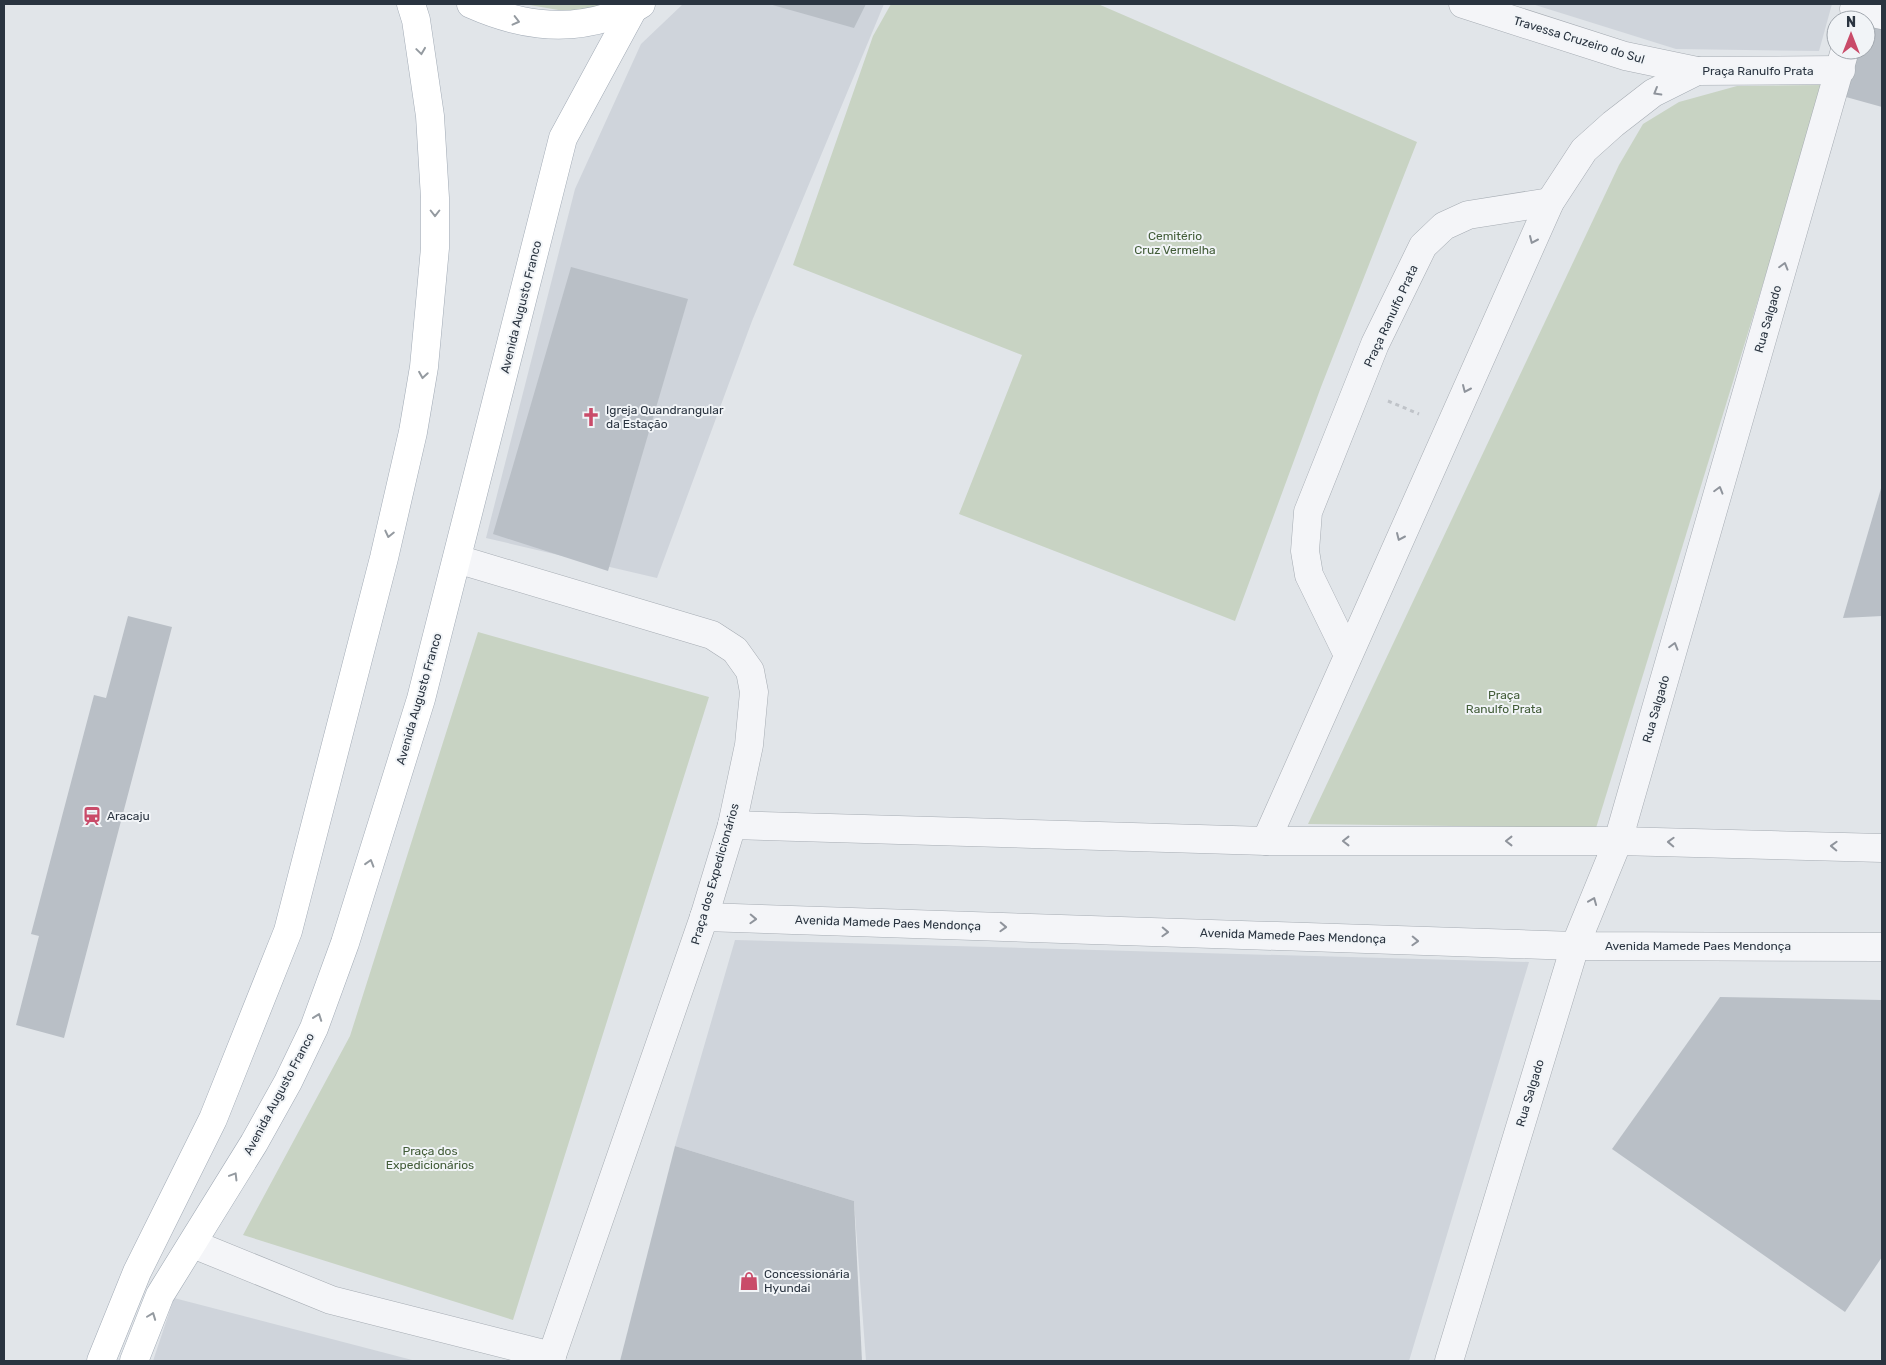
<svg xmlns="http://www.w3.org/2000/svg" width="1886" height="1365" font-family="Rubik,sans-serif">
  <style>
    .built { fill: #cfd4db }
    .green { fill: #c8d3c3 }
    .building { fill: #b9bfc6 }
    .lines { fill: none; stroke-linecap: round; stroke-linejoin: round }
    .minor-casing { stroke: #a6acb3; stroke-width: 29 }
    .major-casing { stroke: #a1aab5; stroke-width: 29 }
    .path { stroke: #bfc3c8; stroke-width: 3; stroke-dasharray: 4 4; stroke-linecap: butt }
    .minor { stroke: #f4f5f8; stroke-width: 28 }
    .major { stroke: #fff; stroke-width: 28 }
    .oneway { stroke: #949aa0 }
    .oneway2 { stroke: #8f949c }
    .labels { text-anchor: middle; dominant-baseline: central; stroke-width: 4; stroke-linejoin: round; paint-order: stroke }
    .street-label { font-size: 12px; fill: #2a3440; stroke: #f1f4f7 }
    .park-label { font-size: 12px; fill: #425c38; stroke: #f1f4f7 }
    .poi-label { font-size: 12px; fill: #2a3440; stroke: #f1f4f7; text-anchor: start }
  </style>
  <rect width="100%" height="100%" fill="#e1e5e9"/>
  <g class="built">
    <polygon points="683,4 884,4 752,321 657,578 486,538 575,189 641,44"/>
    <polygon points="1532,4 1832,4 1819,51 1676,49"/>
    <polygon points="735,940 1529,962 1409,1361 866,1361 854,1201 675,1146"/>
    <polygon points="174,1298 416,1361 153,1361"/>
  </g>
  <g class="green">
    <polygon points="524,4 608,4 570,12"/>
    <polygon points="891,4 1098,4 1417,142 1321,387 1235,621 959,514 1022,355 793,265 873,36"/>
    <polygon points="1824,85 1596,828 1308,824 1619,165 1643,124 1679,102 1737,86"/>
    <polygon points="478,632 709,697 513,1320 243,1235 350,1036"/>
  </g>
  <g class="building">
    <polygon points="769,4 866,4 854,28"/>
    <polygon points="1873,4 1882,4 1882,107 1846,97 1859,50 1866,50 1866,27"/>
    <polygon points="571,267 688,299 608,571 493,534"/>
    <polygon points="1882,485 1882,616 1843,618"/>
    <polygon points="128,616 172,627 64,1038 16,1025 39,936 31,934 94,695 106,698"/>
    <polygon points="1720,997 1882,1000 1882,1257 1845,1312 1612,1149"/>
    <polygon points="675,1146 854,1201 862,1361 620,1361"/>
  </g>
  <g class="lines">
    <g class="minor-casing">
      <g id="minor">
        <polyline points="1463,4 1625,56 1697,71"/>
        <polyline points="1854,9 1882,15"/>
        <polyline points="457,559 712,635 735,650 750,671 754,692 749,745 732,825 704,917 550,1361"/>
        <polyline points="1348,655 1309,575 1305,551 1308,512 1375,344 1423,246 1444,226 1468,215 1550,202"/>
        <polyline points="732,825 1266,841 1618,841 1882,848"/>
        <polyline points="1266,841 1550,202 1584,150 1613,124 1653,93 1697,71 1841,70"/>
        <polyline points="704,917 1575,946 1882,947"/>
        <polyline points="193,1244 331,1300 552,1356"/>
        <polyline points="1449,1361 1575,946 1618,841 1845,50"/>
      </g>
    </g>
    <g class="major-casing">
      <g id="major">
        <path d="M471 4C516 24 561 32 609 17 621 13 631 11 641 4"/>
        <polyline points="101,1361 137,1272 213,1119 288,931 384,558 413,432 424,367 435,248 435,198 430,116 416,20 411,4"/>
        <polyline points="134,1361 160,1295 254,1143 288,1082 314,1028 345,943 421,699 563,138 633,9"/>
      </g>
    </g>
    <polyline class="path" points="1388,401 1419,414"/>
    <use href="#minor" class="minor"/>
    <use href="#major" class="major"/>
  </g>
  <defs><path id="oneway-chevron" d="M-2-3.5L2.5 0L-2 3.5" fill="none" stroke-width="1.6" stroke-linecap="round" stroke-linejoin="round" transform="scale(1.25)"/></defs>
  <g class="oneway">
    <use href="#oneway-chevron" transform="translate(516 21) rotate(14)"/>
    <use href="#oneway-chevron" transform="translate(421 51) rotate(82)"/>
    <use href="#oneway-chevron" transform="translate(435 213) rotate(90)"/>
    <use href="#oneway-chevron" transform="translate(423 375) rotate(99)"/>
    <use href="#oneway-chevron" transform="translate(389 534) rotate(103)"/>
    <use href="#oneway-chevron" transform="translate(370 863) rotate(-73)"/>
    <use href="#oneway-chevron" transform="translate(318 1017) rotate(-70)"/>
    <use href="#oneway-chevron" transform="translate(234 1176) rotate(-59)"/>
    <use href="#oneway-chevron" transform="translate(152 1316) rotate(-69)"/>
  </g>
  <g class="oneway2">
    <use href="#oneway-chevron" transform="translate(1657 92) rotate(150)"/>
    <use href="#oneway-chevron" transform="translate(1533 240) rotate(114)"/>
    <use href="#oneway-chevron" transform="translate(1784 266) rotate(-74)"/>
    <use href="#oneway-chevron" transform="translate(1466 389) rotate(114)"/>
    <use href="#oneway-chevron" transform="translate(1719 490) rotate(-74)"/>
    <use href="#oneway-chevron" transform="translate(1400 537) rotate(114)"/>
    <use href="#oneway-chevron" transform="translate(1674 646) rotate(-74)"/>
    <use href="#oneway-chevron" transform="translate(1346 841) rotate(180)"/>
    <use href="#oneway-chevron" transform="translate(1509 841) rotate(180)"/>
    <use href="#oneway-chevron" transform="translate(1671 842) rotate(-178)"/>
    <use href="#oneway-chevron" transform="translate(1834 846) rotate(-178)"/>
    <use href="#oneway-chevron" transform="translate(1593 901) rotate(-68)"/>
    <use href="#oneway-chevron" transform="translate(753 919) rotate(2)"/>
    <use href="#oneway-chevron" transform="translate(1003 927) rotate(2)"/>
    <use href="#oneway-chevron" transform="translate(1165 932) rotate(2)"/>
    <use href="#oneway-chevron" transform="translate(1415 941) rotate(2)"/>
  </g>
  <defs>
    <g id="church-bare" transform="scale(1.5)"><path d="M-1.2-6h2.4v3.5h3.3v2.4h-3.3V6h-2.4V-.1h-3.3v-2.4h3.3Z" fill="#c94b69" stroke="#f1f4f7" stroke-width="2.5" paint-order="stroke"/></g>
    <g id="station-bare" transform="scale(1.5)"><path d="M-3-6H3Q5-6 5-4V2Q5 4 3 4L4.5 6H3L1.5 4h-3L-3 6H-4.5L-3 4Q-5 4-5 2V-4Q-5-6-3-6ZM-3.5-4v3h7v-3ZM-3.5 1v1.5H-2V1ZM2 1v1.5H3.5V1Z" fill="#c94b69" stroke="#f1f4f7" stroke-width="2.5" paint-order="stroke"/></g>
    <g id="shop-bare" transform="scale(1.5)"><path d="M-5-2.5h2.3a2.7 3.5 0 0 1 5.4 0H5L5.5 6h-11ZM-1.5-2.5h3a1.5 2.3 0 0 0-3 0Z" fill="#c94b69" stroke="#f1f4f7" stroke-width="2.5" paint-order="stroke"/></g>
  </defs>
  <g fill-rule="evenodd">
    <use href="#church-bare" x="591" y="417"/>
    <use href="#station-bare" x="92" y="816"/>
    <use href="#shop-bare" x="749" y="1281"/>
  </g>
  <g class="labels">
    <g class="street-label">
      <text transform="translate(1579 40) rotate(17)">Travessa Cruzeiro do Sul</text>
      <text x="1758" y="71">Praça Ranulfo Prata</text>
      <text transform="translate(521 307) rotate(-76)">Avenida Augusto Franco</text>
      <text transform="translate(1391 316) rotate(-65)">Praça Ranulfo Prata</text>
      <text transform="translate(1768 319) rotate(-74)">Rua Salgado</text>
      <text transform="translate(419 699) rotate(-74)">Avenida Augusto Franco</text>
      <text transform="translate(1656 709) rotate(-74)">Rua Salgado</text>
      <text transform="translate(715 874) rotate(-74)">Praça dos Expedicionários</text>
      <text transform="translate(888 923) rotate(2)">Avenida Mamede Paes Mendonça</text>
      <text transform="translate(1293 936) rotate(2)">Avenida Mamede Paes Mendonça</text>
      <text x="1698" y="946">Avenida Mamede Paes Mendonça</text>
      <text transform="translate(1530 1093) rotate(-73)">Rua Salgado</text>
      <text transform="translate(279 1094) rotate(-62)">Avenida Augusto Franco</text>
    </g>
    <g class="park-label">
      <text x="1175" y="236">Cemitério<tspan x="1175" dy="14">Cruz Vermelha</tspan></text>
      <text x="1504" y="695">Praça<tspan x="1504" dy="14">Ranulfo Prata</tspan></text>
      <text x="430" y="1151">Praça dos<tspan x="430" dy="14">Expedicionários</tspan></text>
    </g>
    <g class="poi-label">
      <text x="606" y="410">Igreja Quandrangular<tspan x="606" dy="14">da Estação</tspan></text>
      <text x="107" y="816">Aracaju</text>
      <text x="764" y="1274">Concessionária<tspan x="764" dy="14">Hyundai</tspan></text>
    </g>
  </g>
  <rect width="1886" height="1365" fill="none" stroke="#2a3440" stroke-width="10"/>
  <g transform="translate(1851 35)"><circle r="24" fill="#f1f4f7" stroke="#a1a7ae"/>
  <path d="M0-4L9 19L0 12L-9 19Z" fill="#c94b69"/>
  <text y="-8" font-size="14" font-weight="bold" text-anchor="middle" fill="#2a3440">N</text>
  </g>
</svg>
